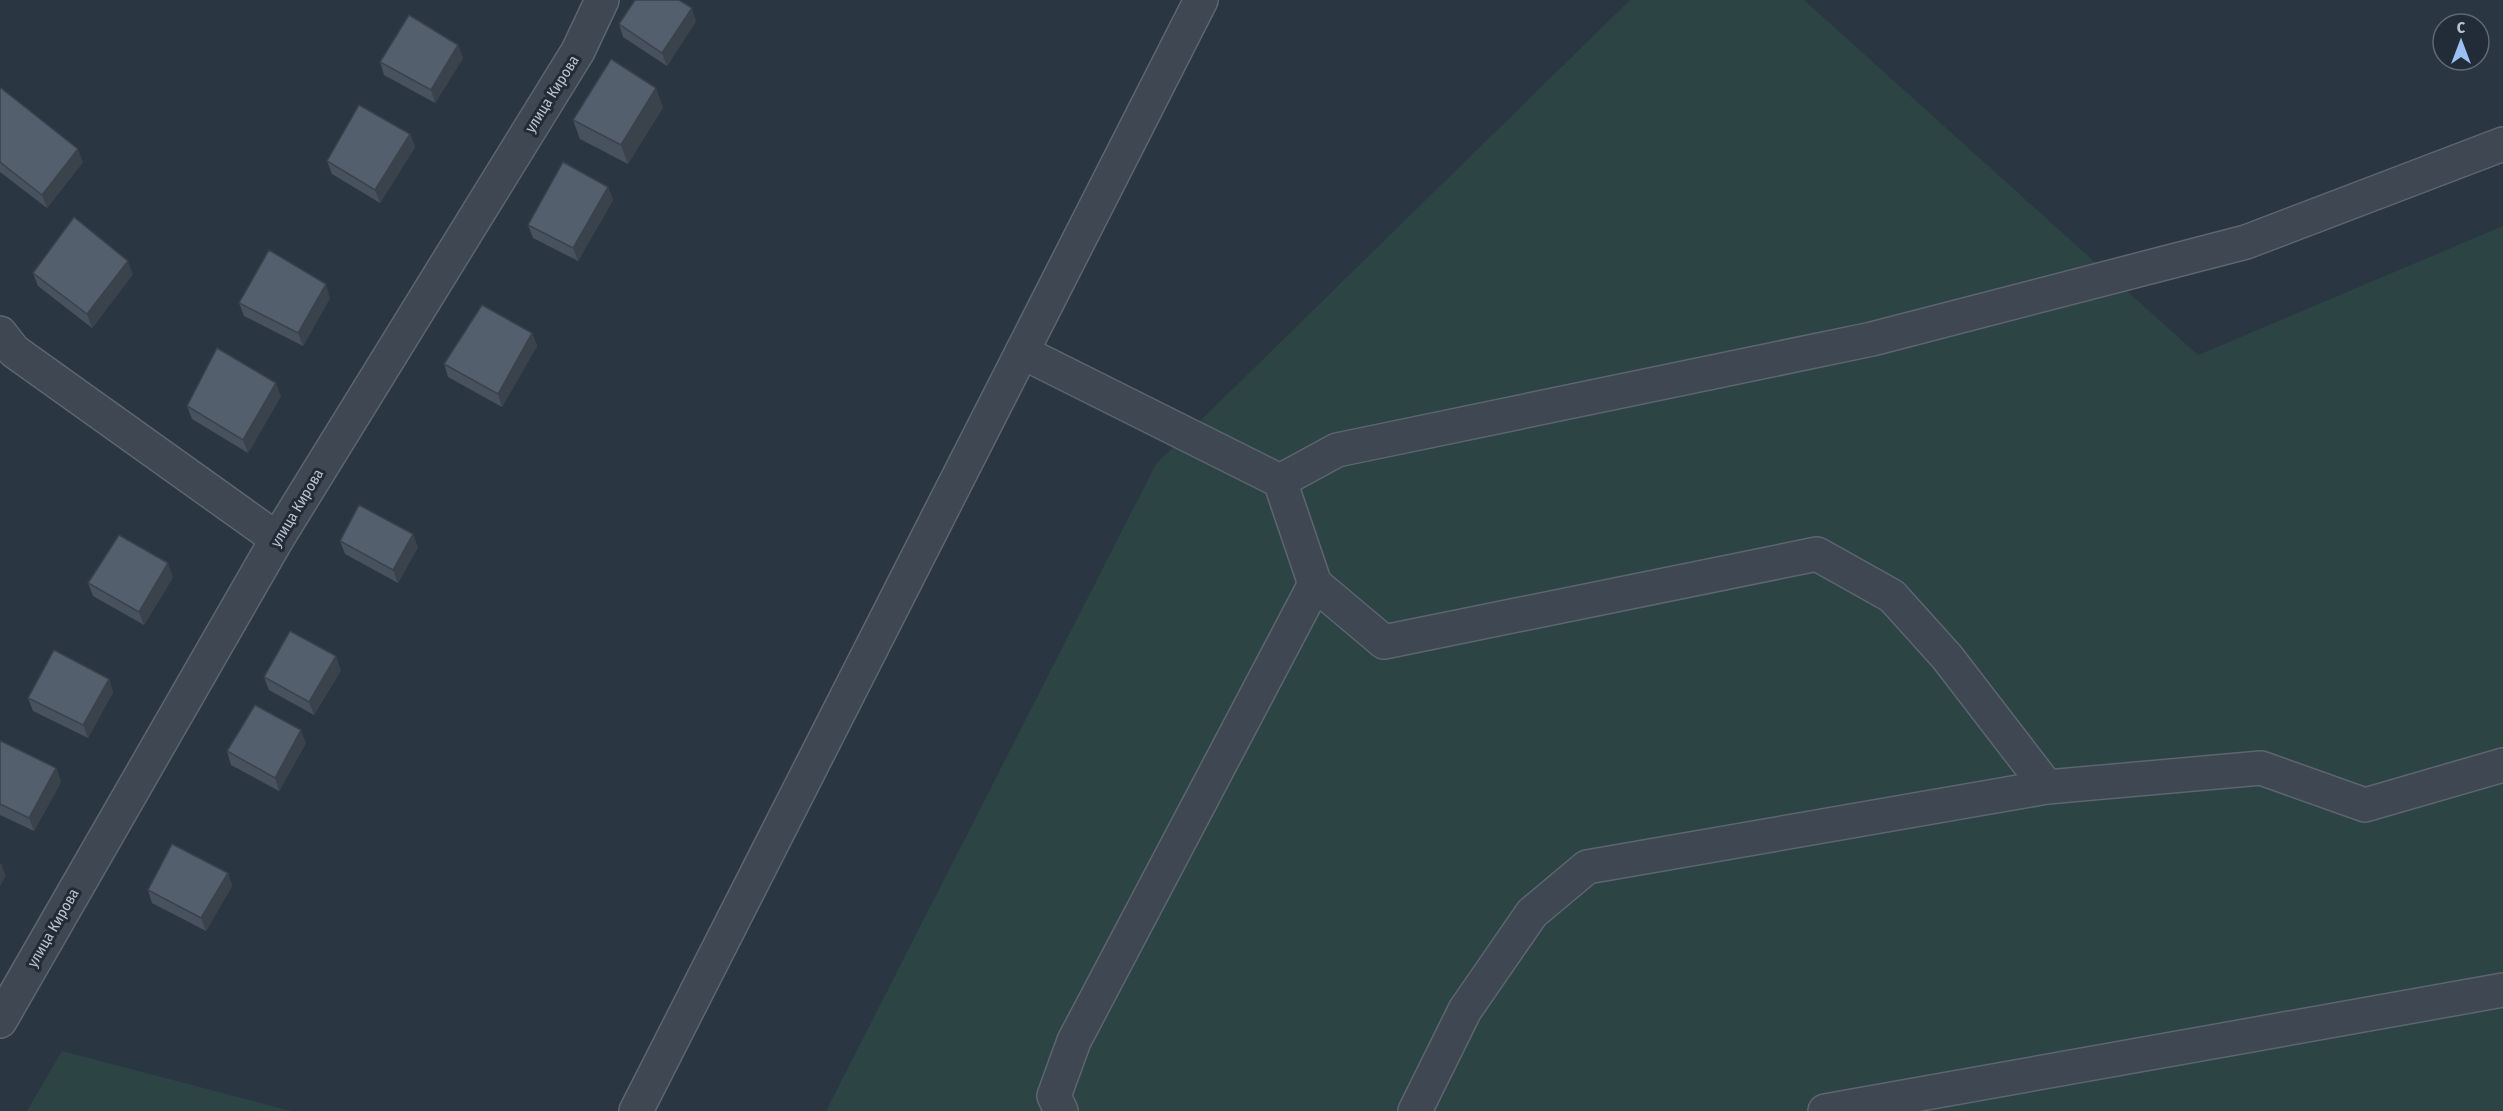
<svg xmlns="http://www.w3.org/2000/svg" width="2503" height="1111" font-family="'Fira Sans Condensed',sans-serif">
  <style>
    .green { fill: #2d4444 }
    .lines { fill: none; stroke-linecap: round; stroke-linejoin: round }
    .minor-casing { stroke: #5c6570; stroke-width: 36 }
    .minor { stroke: #3e4752; stroke-width: 33 }
    .wall { fill: #47525e }
    .shaded-wall { fill: #3a424c }
    .building { fill: #535f6d; stroke: #3a424c; stroke-width: 1.5 }
    .labels { text-anchor: middle; dominant-baseline: central; stroke-width: 6; stroke-linejoin: round; paint-order: stroke }
    .street-label { font-size: 15px; fill: #bbc3cc; stroke: #222c38 }
  </style>
  <rect width="100%" height="100%" fill="#2a3642"/>
  <g class="green">
    <polygon points="1630,0 1804,0 2198,355 2503,226 2503,1111 826,1111 1156,464"/>
    <polygon points="62,1051 291,1111 27,1111"/>
  </g>
  <g class="lines">
    <g class="minor-casing">
      <g id="minor">
        <polyline points="0,333 14,351 277,539"/>
        <polyline points="1022,352 1280,481 1337,450 1872,339 2246,242 2503,144"/>
        <polyline points="1280,481 1315,584 1384,642 1817,554 1892,596 1947,657 2047,787 2261,768 2365,805 2503,765"/>
        <polyline points="0,1021 277,539 578,51 602,0"/>
        <polyline points="636,1111 1201,0"/>
        <polyline points="1061,1111 1054,1096 1074,1041 1315,584"/>
        <polyline points="1415,1111 1465,1010 1532,913 1587,867 2047,787"/>
        <polyline points="1825,1111 2503,990"/>
      </g>
    </g>
    <use href="#minor" class="minor"/>
  </g>
  <g class="wall">
    <polygon points="696,21 667,66 623,37 619,24"/>
    <polygon points="458,45 463,58 435,103 384,75 380,62"/>
    <polygon points="0,89 83,162 47,208 0,172"/>
    <polygon points="663,107 628,164 580,139 573,120"/>
    <polygon points="410,134 415,147 380,203 332,174 327,161"/>
    <polygon points="608,187 613,200 578,261 533,238 528,225"/>
    <polygon points="33,273 133,274 92,328 38,286"/>
    <polygon points="330,298 303,346 244,316 239,303"/>
    <polygon points="532,333 537,346 502,407 448,377 444,364"/>
    <polygon points="281,396 248,453 192,419 187,406"/>
    <polygon points="340,541 418,547 398,583 345,554"/>
    <polygon points="173,577 144,625 93,596 88,583"/>
    <polygon points="341,670 314,715 269,690 264,677"/>
    <polygon points="109,679 113,692 88,738 33,711 28,698"/>
    <polygon points="0,743 56,768 61,782 34,831 0,815"/>
    <polygon points="306,743 279,791 231,765 227,751"/>
    <polygon points="228,873 232,886 206,931 152,903 148,890"/>
  </g>
  <g class="shaded-wall">
    <polygon points="692,8 696,21 667,66 662,53"/>
    <polygon points="458,45 463,58 435,103 431,90"/>
    <polygon points="656,88 663,107 628,164 621,145"/>
    <polygon points="410,134 415,147 380,203 375,190"/>
    <polygon points="78,149 83,162 47,208 42,195"/>
    <polygon points="608,187 613,200 578,261 573,248"/>
    <polygon points="128,261 133,274 92,328 87,314"/>
    <polygon points="326,284 330,298 303,346 298,333"/>
    <polygon points="532,333 537,346 502,407 498,394"/>
    <polygon points="276,383 281,396 248,453 243,440"/>
    <polygon points="413,534 418,547 398,583 393,570"/>
    <polygon points="168,563 173,577 144,625 139,612"/>
    <polygon points="336,656 341,670 314,715 309,702"/>
    <polygon points="109,679 113,692 88,738 83,725"/>
    <polygon points="301,730 306,743 279,791 275,778"/>
    <polygon points="56,768 61,782 34,831 29,818"/>
    <polygon points="1,863 6,876 0,886 0,864"/>
    <polygon points="228,873 232,886 206,931 201,918"/>
  </g>
  <g class="building">
    <polygon points="635,0 679,0 692,8 662,53 619,24"/>
    <polygon points="409,15 458,45 431,90 380,62"/>
    <polygon points="611,59 656,88 621,145 573,120"/>
    <polygon points="1,88 78,149 42,195 0,162 0,89"/>
    <polygon points="359,105 410,134 375,190 327,161"/>
    <polygon points="563,162 608,187 573,248 528,225"/>
    <polygon points="74,217 128,261 87,314 33,273"/>
    <polygon points="269,250 326,284 298,333 239,303"/>
    <polygon points="482,305 532,333 498,394 444,364"/>
    <polygon points="217,348 276,383 243,440 187,406"/>
    <polygon points="359,505 413,534 393,570 340,541"/>
    <polygon points="119,535 168,563 139,612 88,583"/>
    <polygon points="290,631 336,656 309,702 264,677"/>
    <polygon points="54,650 109,679 83,725 28,698"/>
    <polygon points="255,705 301,730 275,778 227,751"/>
    <polygon points="1,741 56,768 29,818 0,804 0,743"/>
    <polygon points="172,844 228,873 201,918 148,890"/>
  </g>
  <g class="labels">
    <g class="street-label">
      <text transform="translate(552 94) rotate(-58)">улица Кирова</text>
      <text transform="translate(297 508) rotate(-59)">улица Кирова</text>
      <text transform="translate(53 928) rotate(-60)">улица Кирова</text>
    </g>
  </g>
  <g transform="translate(2461 42)"><circle r="28" fill="#222c38" stroke="#5f6873" stroke-width="1.5"/>
  <path d="M0-4.5L10 22L0 15L-10 22Z" fill="#9ac1f2"/>
  <text y="-9" font-size="16" font-weight="bold" text-anchor="middle" fill="#bbc3cc">С</text>
  </g>
</svg>
